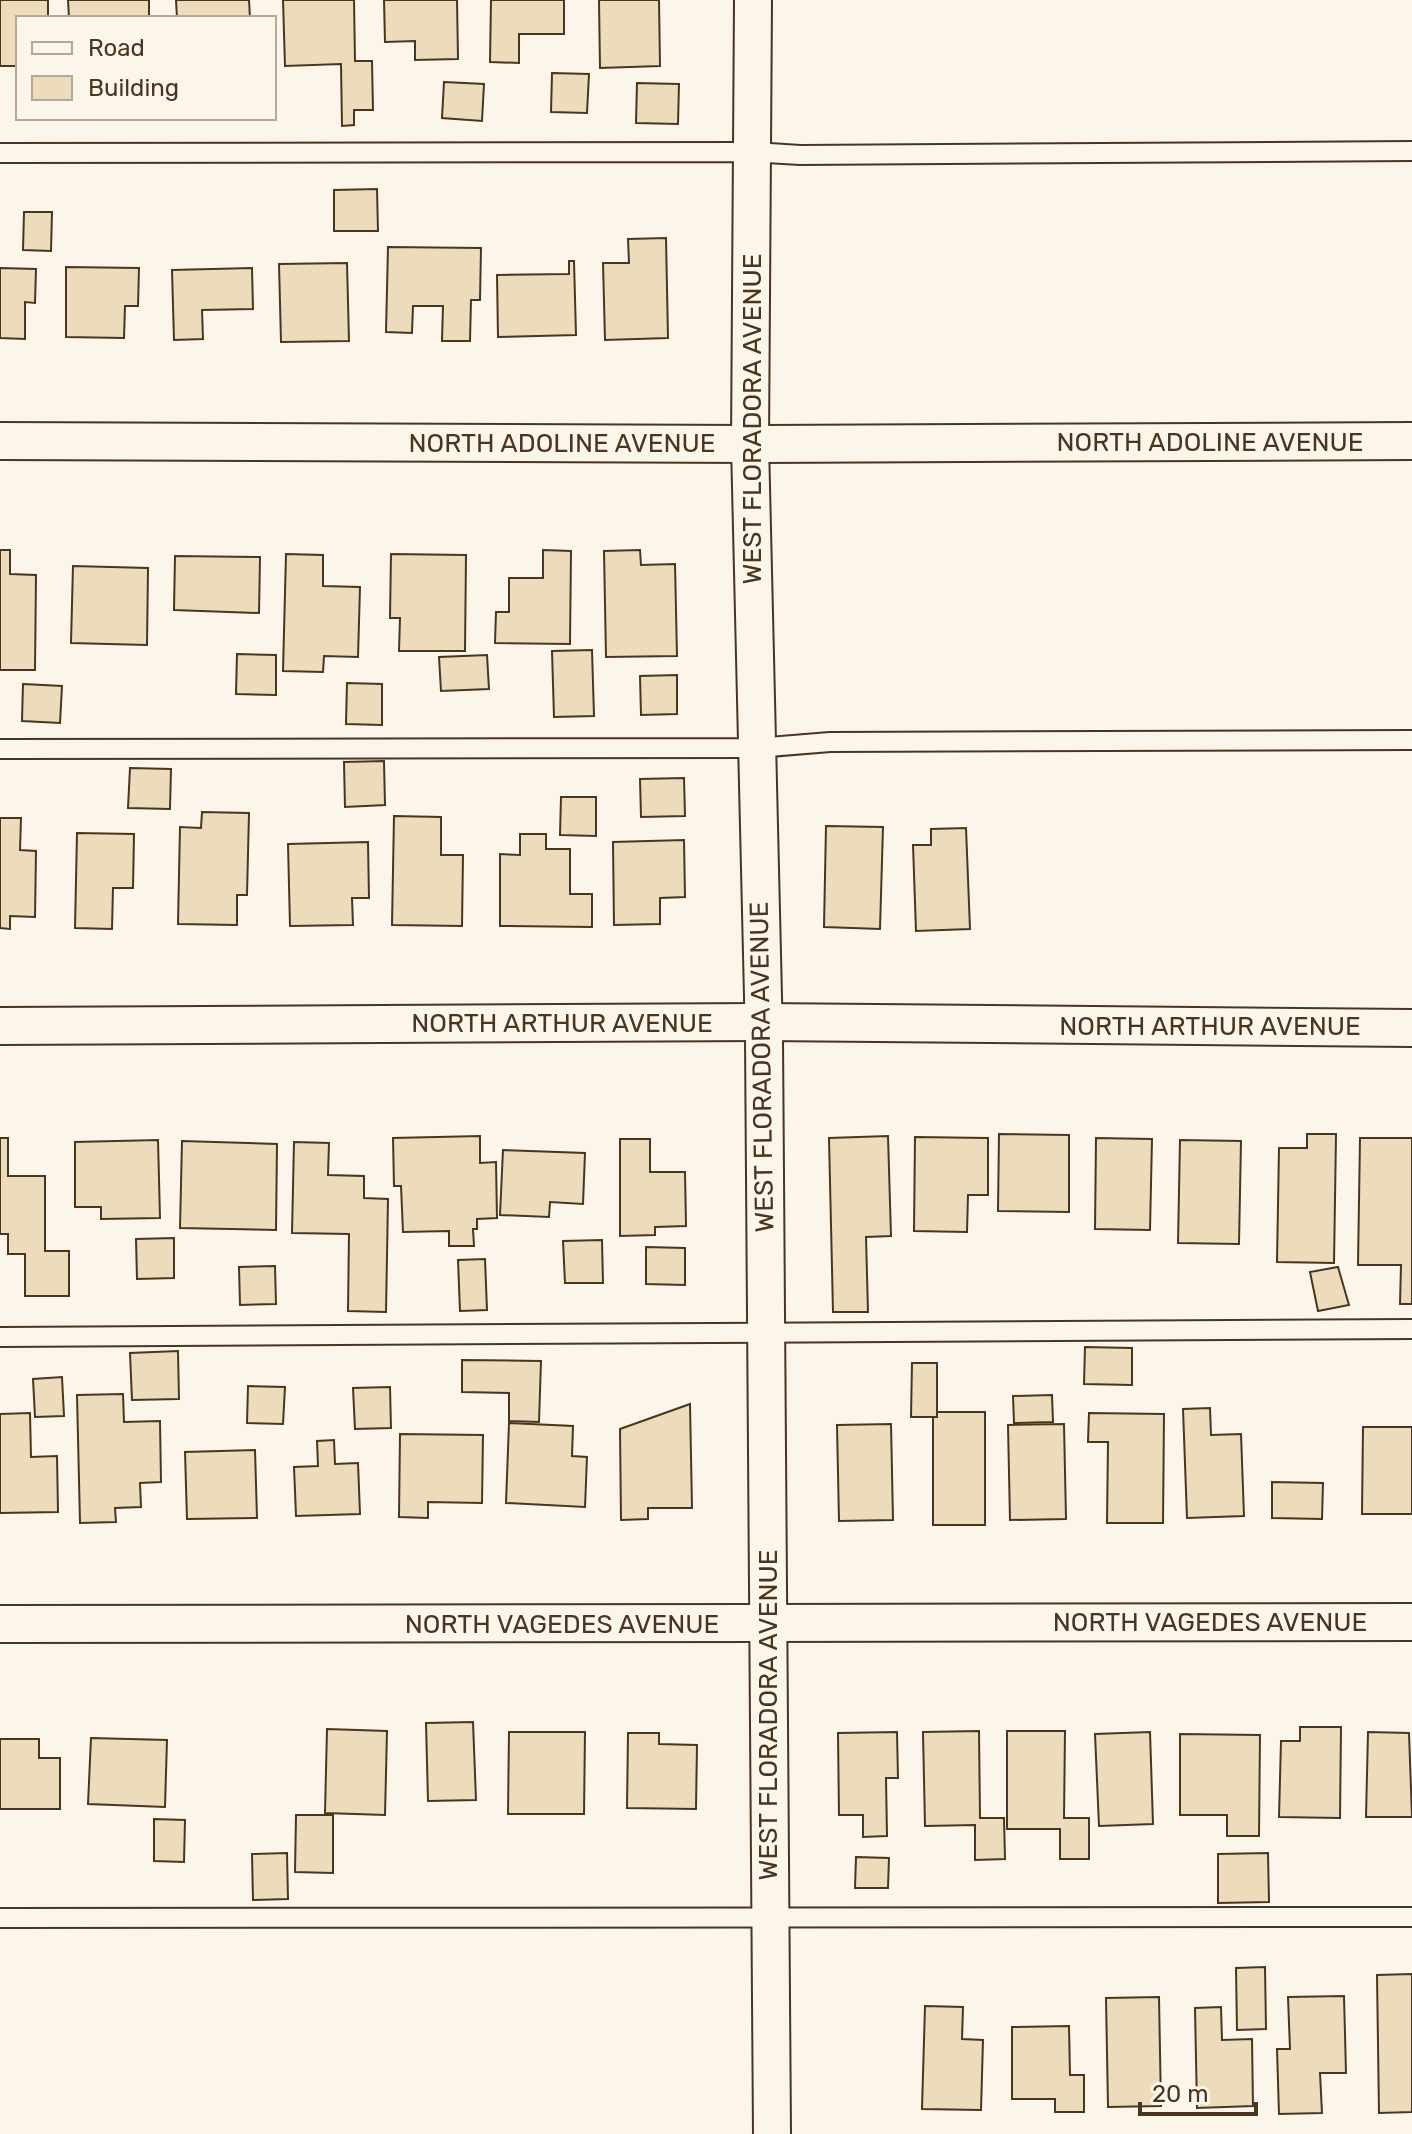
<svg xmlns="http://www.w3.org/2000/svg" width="1412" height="2134" font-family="Rubik,sans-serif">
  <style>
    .building { fill: #ecdcbc; stroke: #4a3520; stroke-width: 2 }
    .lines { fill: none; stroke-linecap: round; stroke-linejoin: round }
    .service-casing { stroke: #4a3520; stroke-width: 22 }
    .minor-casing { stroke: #4a3520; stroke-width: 40 }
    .service { stroke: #fbf6e9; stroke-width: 18 }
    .minor { stroke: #fbf6e9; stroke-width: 36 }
    .labels { text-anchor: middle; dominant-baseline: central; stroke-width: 6; stroke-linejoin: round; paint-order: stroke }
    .street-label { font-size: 26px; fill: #4a3520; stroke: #fbf6e9 }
  </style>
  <rect width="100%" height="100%" fill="#fbf6e9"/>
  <g class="building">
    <polygon points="0,0 48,0 48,18 18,18 18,66 0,66"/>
    <polygon points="68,0 149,0 149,18 69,18"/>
    <polygon points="176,0 249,0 250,18 177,18"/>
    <polygon points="283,0 354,0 355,61 372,61 373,110 354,110 354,125 342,126 341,64 285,66"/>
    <polygon points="384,0 457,0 458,59 415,60 415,41 385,42"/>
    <polygon points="491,0 564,0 564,34 519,34 519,63 490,62"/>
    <polygon points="599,0 659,0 660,66 600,68"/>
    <polygon points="552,73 589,74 587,113 551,112"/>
    <polygon points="444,82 484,84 482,121 442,118"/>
    <polygon points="637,83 679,84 678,124 636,123"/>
    <polygon points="377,189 378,231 334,231 334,190"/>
    <polygon points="24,212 52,212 51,251 23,250"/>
    <polygon points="666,238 668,338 605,340 603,263 629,263 628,239"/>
    <polygon points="388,247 481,248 480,300 471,300 470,341 442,341 443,306 413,306 412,333 386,332"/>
    <polygon points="569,261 574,261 576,335 498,337 497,275 569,274"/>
    <polygon points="347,263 349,341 281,342 279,264"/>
    <polygon points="66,267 139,268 138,306 125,306 124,338 66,337"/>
    <polygon points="0,268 36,269 35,303 25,302 25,339 0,338"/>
    <polygon points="252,268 253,309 202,310 203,339 174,340 172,270"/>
    <polygon points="0,550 10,550 10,574 36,575 35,670 0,670"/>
    <polygon points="543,550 571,551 570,644 495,643 496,612 509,612 509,578 543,578"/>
    <polygon points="640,550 641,565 675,564 677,656 606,657 604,551"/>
    <polygon points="286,554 323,555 323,586 360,587 358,657 324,656 323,672 283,671"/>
    <polygon points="391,554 466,555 465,651 399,651 400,618 390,618"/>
    <polygon points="175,556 260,557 259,613 174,610"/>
    <polygon points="73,566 148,568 147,645 71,643"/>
    <polygon points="592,650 594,716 554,717 552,651"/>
    <polygon points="237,654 276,655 276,695 236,694"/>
    <polygon points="487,655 489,689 441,691 439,657"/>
    <polygon points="677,675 677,714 641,715 640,676"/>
    <polygon points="347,683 382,684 382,725 346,724"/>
    <polygon points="23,684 62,686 60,723 22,721"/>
    <polygon points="384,761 385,805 345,807 344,762"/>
    <polygon points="130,768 171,769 170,809 128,808"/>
    <polygon points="684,778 685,816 641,817 640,779"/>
    <polygon points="561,797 596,797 596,836 560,835"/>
    <polygon points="202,812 249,813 247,895 237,895 237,925 178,924 180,827 201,828"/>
    <polygon points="394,816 441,817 441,855 463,855 462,926 392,925"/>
    <polygon points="0,818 21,818 20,850 36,851 35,917 10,916 10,929 0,928"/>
    <polygon points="826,826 883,827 880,929 824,927"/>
    <polygon points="966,828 970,929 916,931 913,845 931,845 931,829"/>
    <polygon points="77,833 134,834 133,888 113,888 112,929 75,928"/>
    <polygon points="520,834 546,834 546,849 570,849 570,894 592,894 592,927 500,926 500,854 520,855"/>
    <polygon points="684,840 685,897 660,898 660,924 614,925 613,842"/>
    <polygon points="368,842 369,898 352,898 353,925 290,926 288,844"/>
    <polygon points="999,1134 1069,1135 1069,1212 998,1211"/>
    <polygon points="1307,1134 1336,1134 1334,1263 1277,1262 1279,1148 1307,1148"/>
    <polygon points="480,1136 480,1163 496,1162 497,1218 477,1219 477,1229 473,1229 474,1246 449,1246 449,1231 403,1232 401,1186 394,1186 393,1138"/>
    <polygon points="888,1136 891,1236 866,1237 868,1312 833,1312 829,1138"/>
    <polygon points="915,1137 988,1138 988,1195 968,1195 967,1232 914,1231"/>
    <polygon points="0,1138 8,1138 8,1176 45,1176 45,1251 69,1251 69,1296 25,1296 25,1254 8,1254 8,1234 0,1234"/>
    <polygon points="1096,1138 1152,1139 1150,1230 1095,1229"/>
    <polygon points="1360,1138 1412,1138 1412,1304 1400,1304 1401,1265 1358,1265"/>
    <polygon points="620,1139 650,1139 650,1172 685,1172 686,1226 655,1227 655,1235 620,1236"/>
    <polygon points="158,1140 160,1218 101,1219 101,1207 75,1207 75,1142"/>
    <polygon points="1180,1140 1241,1141 1239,1244 1178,1243"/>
    <polygon points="182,1141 277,1144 276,1230 180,1228"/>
    <polygon points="294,1142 329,1143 328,1175 364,1176 364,1198 388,1199 386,1312 348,1311 349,1234 292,1233"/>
    <polygon points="503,1150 585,1153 583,1204 550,1202 549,1217 500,1215"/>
    <polygon points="174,1238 174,1278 137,1279 136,1239"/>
    <polygon points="602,1240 603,1283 565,1283 563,1241"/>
    <polygon points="646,1247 685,1248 685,1285 646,1284"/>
    <polygon points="485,1259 487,1310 460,1311 458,1260"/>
    <polygon points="275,1266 276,1304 240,1305 239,1267"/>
    <polygon points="1338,1267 1349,1305 1318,1311 1310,1272"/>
    <polygon points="1085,1347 1132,1348 1132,1385 1084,1384"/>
    <polygon points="178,1351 179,1399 132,1400 130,1353"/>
    <polygon points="462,1360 541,1361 539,1422 509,1421 509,1393 462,1392"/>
    <polygon points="912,1363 937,1363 937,1417 911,1417"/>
    <polygon points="62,1377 64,1416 35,1417 33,1379"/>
    <polygon points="248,1386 285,1387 283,1424 247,1423"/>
    <polygon points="390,1387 391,1428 355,1429 353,1388"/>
    <polygon points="123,1394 124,1422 160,1421 161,1482 140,1483 141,1507 115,1508 116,1522 80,1523 77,1395"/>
    <polygon points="1052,1395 1053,1422 1014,1423 1013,1396"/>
    <polygon points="690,1404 692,1508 648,1508 648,1519 621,1520 620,1429"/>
    <polygon points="1210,1408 1211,1435 1241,1434 1244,1516 1187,1518 1183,1409"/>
    <polygon points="937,1412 985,1412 985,1525 933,1525 933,1417 937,1417"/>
    <polygon points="30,1413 31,1457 57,1456 58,1512 0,1513 0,1414"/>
    <polygon points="1089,1413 1164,1414 1163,1523 1107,1523 1108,1442 1088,1442"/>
    <polygon points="509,1423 573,1426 572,1456 587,1457 585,1507 506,1503"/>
    <polygon points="891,1424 893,1520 839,1521 837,1425"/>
    <polygon points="1064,1424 1066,1519 1010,1520 1008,1425"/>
    <polygon points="1363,1427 1412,1427 1412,1514 1362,1514"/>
    <polygon points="400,1434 483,1435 482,1503 428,1502 428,1518 399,1517"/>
    <polygon points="334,1440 335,1464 358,1463 360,1514 296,1516 294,1467 318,1466 317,1441"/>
    <polygon points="255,1450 257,1518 187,1519 185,1452"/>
    <polygon points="1272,1482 1323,1483 1322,1519 1272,1518"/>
    <polygon points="473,1722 476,1800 428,1801 426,1723"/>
    <polygon points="1300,1727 1341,1727 1340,1818 1279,1817 1281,1741 1300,1741"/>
    <polygon points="327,1729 387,1731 385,1815 325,1813"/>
    <polygon points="979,1731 980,1818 1004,1818 1005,1859 975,1860 975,1825 925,1826 923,1732"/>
    <polygon points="1007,1731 1065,1731 1064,1818 1089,1818 1089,1859 1060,1859 1060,1829 1007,1829"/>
    <polygon points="509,1732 585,1732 584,1814 508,1814"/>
    <polygon points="897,1732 898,1778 886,1778 887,1836 863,1837 863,1815 839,1815 838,1733"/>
    <polygon points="1150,1732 1153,1824 1099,1826 1095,1734"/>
    <polygon points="1368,1732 1409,1733 1412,1817 1366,1817"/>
    <polygon points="628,1733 659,1733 659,1744 697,1745 696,1809 627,1808"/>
    <polygon points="1180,1734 1260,1735 1259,1836 1227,1836 1227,1815 1180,1815"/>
    <polygon points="91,1738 167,1740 165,1807 88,1804"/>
    <polygon points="0,1739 39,1739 39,1758 60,1758 60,1809 0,1809"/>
    <polygon points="296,1815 333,1815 333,1873 295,1872"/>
    <polygon points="154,1819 185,1820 184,1862 154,1861"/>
    <polygon points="287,1853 288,1899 253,1900 252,1854"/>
    <polygon points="1268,1853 1269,1902 1218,1903 1218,1854"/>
    <polygon points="856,1857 889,1858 888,1888 855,1888"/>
    <polygon points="1265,1967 1266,2029 1237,2030 1236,1968"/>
    <polygon points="1412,1974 1412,2112 1379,2113 1377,1975"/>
    <polygon points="1344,1996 1346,2073 1320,2073 1322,2113 1279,2114 1277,2049 1290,2049 1288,1997"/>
    <polygon points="1159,1997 1161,2106 1108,2107 1106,1998"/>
    <polygon points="925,2006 963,2007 962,2039 983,2040 981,2110 922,2109"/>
    <polygon points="1221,2007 1222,2040 1252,2039 1253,2106 1197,2108 1195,2008"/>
    <polygon points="1069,2026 1070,2075 1084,2075 1084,2112 1055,2112 1055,2099 1012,2099 1012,2027"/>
  </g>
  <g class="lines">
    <g class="service-casing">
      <g id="service">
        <polyline points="0,153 752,152 800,155 1412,151"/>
        <polyline points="0,749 757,748 830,742 1412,740"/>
        <polyline points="0,1337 1412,1329"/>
        <polyline points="0,1918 1412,1917"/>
      </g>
    </g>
    <g class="minor-casing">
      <g id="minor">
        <polyline points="753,0 750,444 764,1039 772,2134"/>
        <polyline points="0,441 750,444 1412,441"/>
        <polyline points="0,1026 763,1022 1412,1028"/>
        <polyline points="0,1624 1412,1622"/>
      </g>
    </g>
    <use href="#service" class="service"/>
    <use href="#minor" class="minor"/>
  </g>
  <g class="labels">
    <g class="street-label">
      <text transform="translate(752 419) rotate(-90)">WEST FLORADORA AVENUE</text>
      <text x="1210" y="442">NORTH ADOLINE AVENUE</text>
      <text x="562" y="443">NORTH ADOLINE AVENUE</text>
      <text x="562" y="1023">NORTH ARTHUR AVENUE</text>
      <text x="1210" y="1026">NORTH ARTHUR AVENUE</text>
      <text transform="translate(762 1067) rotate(-91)">WEST FLORADORA AVENUE</text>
      <text x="1210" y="1622">NORTH VAGEDES AVENUE</text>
      <text x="562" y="1624">NORTH VAGEDES AVENUE</text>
      <text transform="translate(768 1715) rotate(-90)">WEST FLORADORA AVENUE</text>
    </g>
  </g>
  <rect x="16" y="16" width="260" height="104" fill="#fbf6e9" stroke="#b4a999" stroke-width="2"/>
  <rect x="32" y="42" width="40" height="12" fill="#fbf6e9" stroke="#b4a999" stroke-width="2"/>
  <text x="88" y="56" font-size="24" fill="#4a3520">Road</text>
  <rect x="32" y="76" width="40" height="24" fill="#ecdcbc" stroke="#b4a999" stroke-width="2"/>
  <text x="88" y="96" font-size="24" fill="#4a3520">Building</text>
  <path d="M1140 2102v12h116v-12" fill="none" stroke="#4a3520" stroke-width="4"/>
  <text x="1152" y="2102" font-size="24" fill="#4a3520" stroke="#fbf6e9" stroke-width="6" paint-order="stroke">20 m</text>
</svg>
